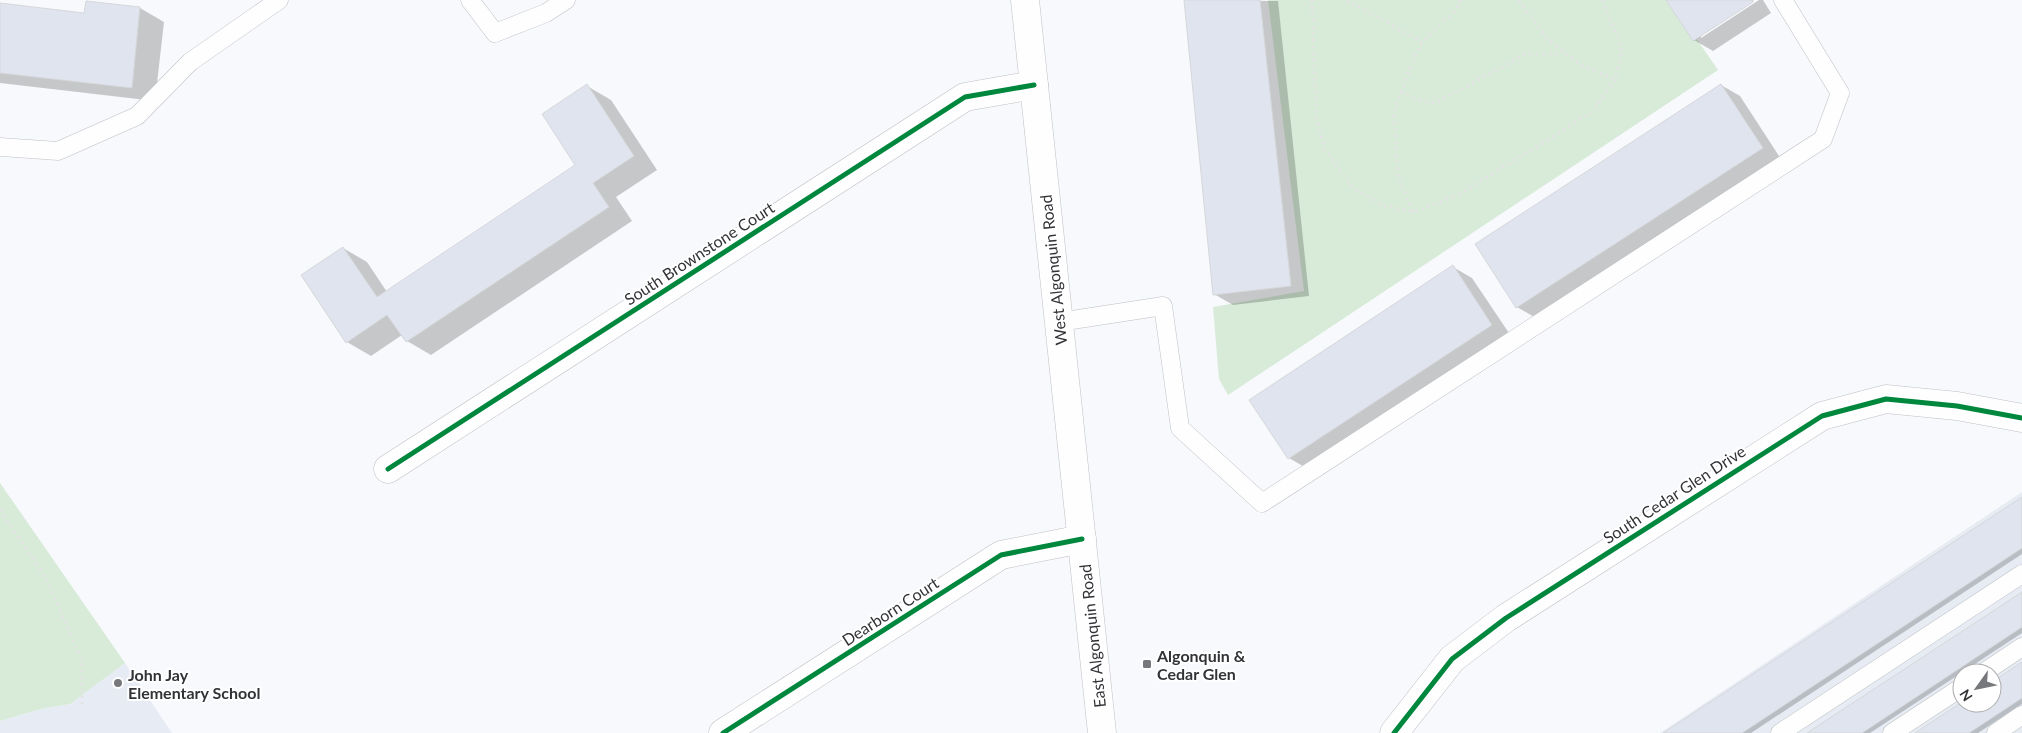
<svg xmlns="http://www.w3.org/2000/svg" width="2022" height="733" font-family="Lato,sans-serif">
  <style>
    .built { fill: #e7ebf4; fill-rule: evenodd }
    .green { fill: #d7ebd8 }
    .shadow { fill: #0003 }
    .building { fill: #e0e4ee; stroke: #d5d7da }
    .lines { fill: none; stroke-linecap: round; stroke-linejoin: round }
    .service-casing { stroke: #bec0c3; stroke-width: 19 }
    .minor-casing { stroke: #bec0c3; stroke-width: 29 }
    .primary-casing { stroke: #bec0c3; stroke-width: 29 }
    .path { stroke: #e3e3e4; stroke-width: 3; stroke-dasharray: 2.5 4; stroke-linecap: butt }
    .service { stroke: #fefeff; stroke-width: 18 }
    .minor { stroke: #fefeff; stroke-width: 28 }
    .primary { stroke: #fefeff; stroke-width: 28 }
    .cycleway-casing { stroke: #fff; stroke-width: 8 }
    .cycleway { stroke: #00873e; stroke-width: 5 }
    .poi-dot { fill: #77787c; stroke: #fff; stroke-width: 2 }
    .labels { text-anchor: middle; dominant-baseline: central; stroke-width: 4; stroke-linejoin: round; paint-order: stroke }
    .street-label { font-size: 16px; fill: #323337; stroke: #fff }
    .poi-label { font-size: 16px; font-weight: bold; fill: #323337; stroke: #fff; text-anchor: start }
  </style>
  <rect width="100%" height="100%" fill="#f7f9fc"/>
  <g class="built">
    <path d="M2022 492V733H1659H1660ZM1962 673H1992V703H1962Z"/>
    <polygon points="125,663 172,733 0,733 0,721 41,709 70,704"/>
  </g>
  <g class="green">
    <polygon points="1268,0 1670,0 1718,70 1228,395 1219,379 1213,307 1304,291"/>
    <polygon points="0,483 125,663 70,704 41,709 0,721"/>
  </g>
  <g class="shadow">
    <polygon points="1185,0 1278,1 1309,296 1233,305 1214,294"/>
    <polygon points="1668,0 1754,0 1701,35 1701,38 1759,0 1763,0 1771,13 1713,51 1694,40"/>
    <polygon points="0,5 85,14 140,8 164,22 155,101 0,83"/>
    <polygon points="1721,85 1740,96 1781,159 1536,318 1517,307 1477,245"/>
    <polygon points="587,86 611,100 657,170 616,197 632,221 431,355 407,341 402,335 371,356 347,342 343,248 367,262 387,292 577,165"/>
    <polygon points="1453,267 1472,278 1511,336 1308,469 1289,458"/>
    <polygon points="2022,498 2022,554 1751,733 1665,733"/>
    <polygon points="2022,593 2022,633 1870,733 1810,733"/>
    <polygon points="2022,664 2022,704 1978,733 1917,733 1992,703 1992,683"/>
  </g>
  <g class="building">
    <polygon points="1184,0 1260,0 1291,286 1213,295"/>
    <polygon points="1666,0 1752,0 1753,2 1693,41"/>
    <polygon points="86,1 140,7 132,88 0,73 0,3 84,13"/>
    <polygon points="587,84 634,156 593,183 609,207 406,342 387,315 346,343 301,275 343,247 377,297 575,165 542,114"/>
    <polygon points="1721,84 1763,148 1516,308 1475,244"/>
    <polygon points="1453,265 1492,325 1288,459 1249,400"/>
    <polygon points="2022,497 2022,548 1742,733 1663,733"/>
    <polygon points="2022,592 2022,627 1862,733 1807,733"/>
    <polygon points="2022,662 2022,698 1969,733 1915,733 1962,702 1992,703 1992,682"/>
  </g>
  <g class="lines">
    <g class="service-casing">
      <g id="service">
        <polyline points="470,0 495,33 546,13 566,0"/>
        <polyline points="0,147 58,151 137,116 190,62 279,0"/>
        <polyline points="1059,322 1163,306 1180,428 1262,503 1823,139 1840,93 1783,0"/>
        <polyline points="1983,673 2022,647"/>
        <polyline points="1780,733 2022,574"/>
        <polyline points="1892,733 1962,687"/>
        <polyline points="1996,733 2022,715"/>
      </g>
    </g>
    <g class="minor-casing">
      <g id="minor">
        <polyline points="388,469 965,97 1034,85"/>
        <polyline points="723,733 1001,555 1082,539"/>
        <polyline points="1394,733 1452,659 1506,618 1822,416 1886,399 1957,406 2022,418"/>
      </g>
    </g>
    <g class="primary-casing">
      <polyline id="primary" points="1025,0 1102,733"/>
    </g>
    <g class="path">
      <polyline points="1312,0 1316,117 1325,150 1353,188 1384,206 1413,212 1458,195 1591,113 1615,80 1622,51 1603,0"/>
      <polyline points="1347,0 1422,42"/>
      <polyline points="1519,0 1548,39 1576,62 1615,80"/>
      <polyline points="1401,92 1415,99 1435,103 1526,54 1564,53"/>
      <polyline points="1413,212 1398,176 1394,112 1410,68 1422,42 1457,9 1461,0"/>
      <polyline points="0,509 47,580 82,661 82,705"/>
    </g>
    <use href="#service" class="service"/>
    <use href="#minor" class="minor"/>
    <use href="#primary" class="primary"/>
    <g class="cycleway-casing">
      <g id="cycleway">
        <polyline points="388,469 965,97 1034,85"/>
        <polyline points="723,733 1001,555 1082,539"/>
        <polyline points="1394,733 1452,659 1506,618 1822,416 1886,399 1957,406 2022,418"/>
      </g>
    </g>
    <use href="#cycleway" class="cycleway"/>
  </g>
  <g class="poi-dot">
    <rect x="1142" y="659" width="10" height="10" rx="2.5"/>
    <circle cx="118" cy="683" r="5"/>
  </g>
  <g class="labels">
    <g class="street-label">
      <text transform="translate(699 253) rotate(-33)">South Brownstone Court</text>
      <text transform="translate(1053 270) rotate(-96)">West Algonquin Road</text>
      <text transform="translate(1674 494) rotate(-33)">South Cedar Glen Drive</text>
      <text transform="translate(890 611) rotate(-33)">Dearborn Court</text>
      <text transform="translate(1092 636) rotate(-96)">East Algonquin Road</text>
    </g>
    <g class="poi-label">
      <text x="1157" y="655">Algonquin &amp;<tspan x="1157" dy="18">Cedar Glen</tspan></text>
      <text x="128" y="674">John Jay<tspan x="128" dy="18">Elementary School</tspan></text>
    </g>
  </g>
  <g transform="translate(1977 688) rotate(237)"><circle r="24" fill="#ffffff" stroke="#adadaf"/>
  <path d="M0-4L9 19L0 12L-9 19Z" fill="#77787c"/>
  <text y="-8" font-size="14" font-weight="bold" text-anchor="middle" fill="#323337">N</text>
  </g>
</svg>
